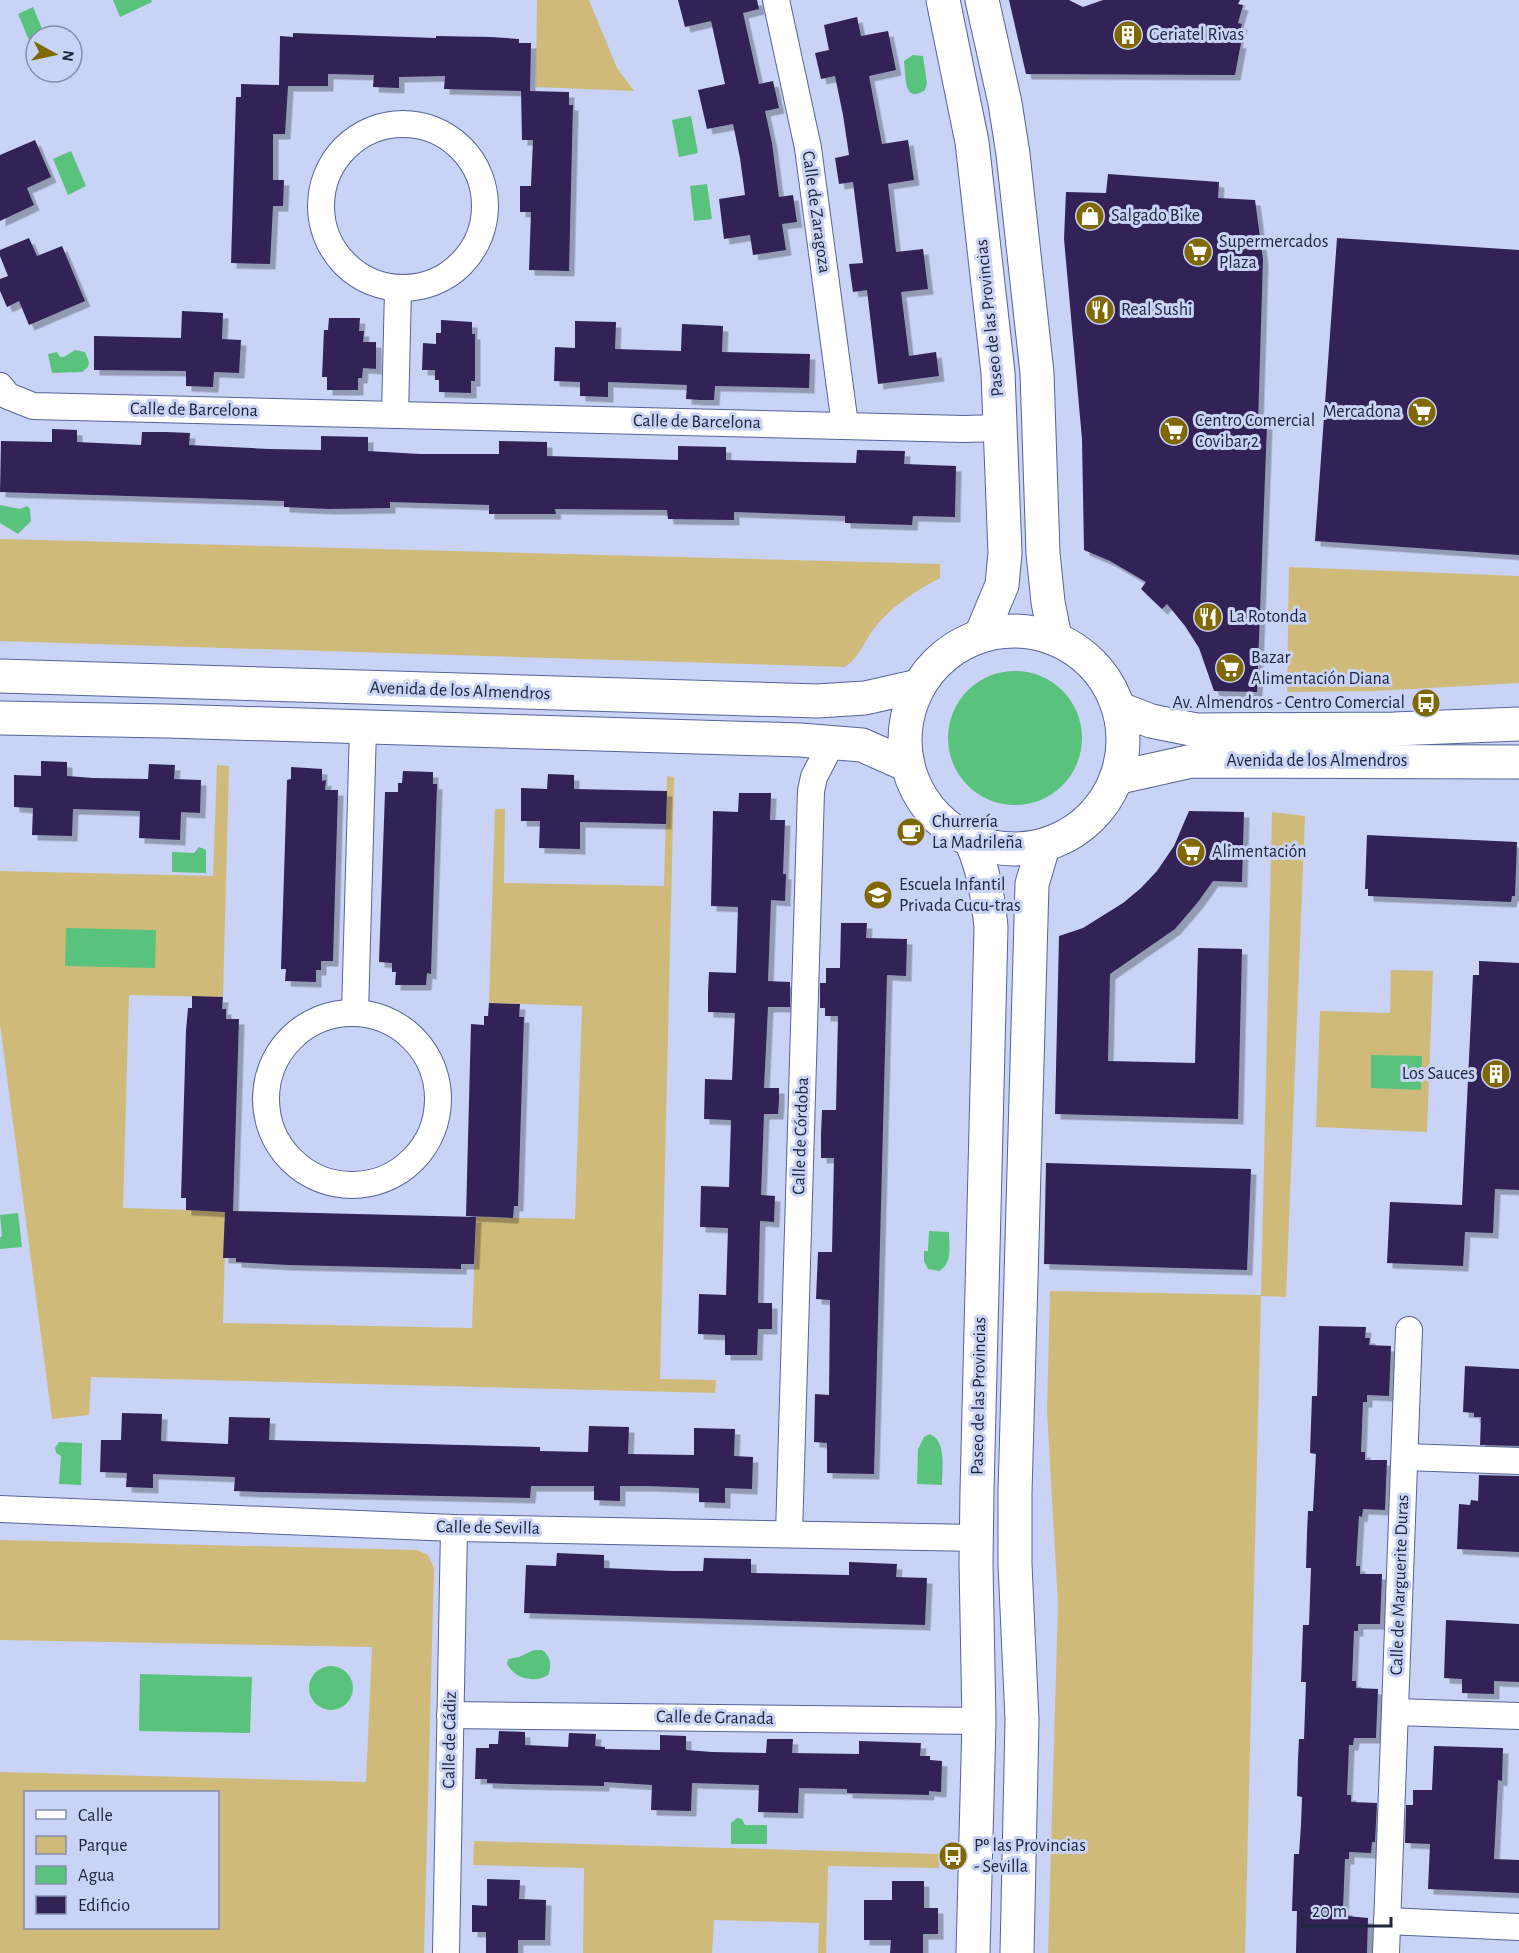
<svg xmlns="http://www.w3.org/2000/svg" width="1519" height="1953" font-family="'Alegreya Sans',sans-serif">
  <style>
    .green { fill: #cfba79; fill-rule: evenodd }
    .water { fill: #59c27d }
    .building { fill: #312454; filter: url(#shadow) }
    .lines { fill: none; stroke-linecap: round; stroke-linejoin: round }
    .street-casing { stroke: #566397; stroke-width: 28 }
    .secondary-casing { stroke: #566397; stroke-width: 35 }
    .street { stroke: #fff; stroke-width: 26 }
    .secondary { stroke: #fff; stroke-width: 33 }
    .labels { text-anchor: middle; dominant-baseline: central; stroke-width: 6; stroke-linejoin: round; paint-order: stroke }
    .poi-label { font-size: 18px; fill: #20263c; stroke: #c9d3f6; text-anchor: start }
    .street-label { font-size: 18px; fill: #20263c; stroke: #c9d3f6 }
  </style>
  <defs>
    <filter id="shadow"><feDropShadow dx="5.5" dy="5.5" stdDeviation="0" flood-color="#0004"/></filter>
  </defs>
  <rect width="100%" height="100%" fill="#c9d3f6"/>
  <g class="green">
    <polygon points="537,0 589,0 617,68 634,91 536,87"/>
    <path d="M0 539 940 564V578C917 590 893 605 876 626 865 639 860 657 845 667L0 641Z"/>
    <polygon points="1289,567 1519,576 1519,683 1374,691 1287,692"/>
    <polygon points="217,765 229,766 223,997 129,995 123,1208 226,1211 223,1323 472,1328 476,1217 575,1219 582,1006 489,1003 495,809 505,809 504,883 664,886 667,776 674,777 660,1379 716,1380 715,1393 91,1377 89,1415 52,1419 0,1024 0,871 213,876"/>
    <polygon points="1272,812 1305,816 1286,1297 1261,1296 1245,1953 1048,1953 1058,1603 1047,1412 1050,1291 1261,1295"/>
    <polygon points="1391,970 1433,971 1427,1132 1316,1127 1320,1011 1390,1013"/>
    <path d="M0 1540 417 1550 428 1555 434 1568 424 1953H0V1772L366 1782 372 1647 0 1640ZM26 1792H218V1928H26Z"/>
    <polygon points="474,1841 939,1854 939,1868 828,1866 826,1953 818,1953 819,1923 714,1920 712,1953 583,1953 584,1868 473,1865"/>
  </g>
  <g class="water">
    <polygon points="113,0 151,0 152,2 120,17"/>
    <polygon points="33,7 45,36 36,36 36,43 31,45 18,14"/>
    <path d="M913 55 923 56 927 83 925 90C903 105 906 75 904 61Z"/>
    <polygon points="691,116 698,153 679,157 672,120"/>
    <polygon points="71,151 86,186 68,195 53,159"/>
    <polygon points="707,184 712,219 694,221 690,186"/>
    <polygon points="75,350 85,352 89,362 88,367 82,372 52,373 48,354 57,352 60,357 64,357"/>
    <polygon points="0,505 20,509 27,506 30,509 31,521 18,534 0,523"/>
    <circle cx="1015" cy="738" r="67"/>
    <polygon points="199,847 206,850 206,873 172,872 172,852 194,853"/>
    <polygon points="66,928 156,930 155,968 65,966"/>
    <polygon points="1371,1055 1422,1056 1421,1090 1371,1088"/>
    <polygon points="18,1213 22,1247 0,1249 0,1238 2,1236 0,1215"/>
    <path d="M929 1231 949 1232C949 1245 953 1264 939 1271L928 1269 924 1261V1251H928Z"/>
    <path d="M930 1434C947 1442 942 1469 942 1485L917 1484 918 1449 924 1437Z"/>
    <polygon points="59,1442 82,1443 81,1485 59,1484 61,1456 56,1453 55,1448"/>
    <path d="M534 1650H542C551 1656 552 1666 548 1675 534 1684 514 1678 507 1664L508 1659 519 1657Z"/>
    <circle cx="331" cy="1688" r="22"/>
    <polygon points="140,1674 252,1677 250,1733 139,1731"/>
    <polygon points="737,1818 742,1819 745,1825 767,1825 767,1844 731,1844 731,1823"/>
  </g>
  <g class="building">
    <polygon points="678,0 757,0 759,9 743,13 759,84 773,81 779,108 765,111 772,143 779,197 793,195 797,222 782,224 786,250 753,255 750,235 724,239 719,199 745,195 740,158 733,124 707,129 698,90 725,84 711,21 685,27"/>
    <polygon points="1009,0 1069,0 1083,7 1103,0 1240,0 1238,4 1243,5 1238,23 1242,24 1237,42 1241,43 1235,75 1026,74"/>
    <polygon points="857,17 861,36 888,31 896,70 869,76 882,144 908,140 914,180 888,184 896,252 923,249 928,289 901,292 909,356 936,352 939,376 878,384 867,290 853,292 849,264 863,263 853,182 839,184 835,158 849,155 843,115 835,76 821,79 815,53 829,50 824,25"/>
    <polygon points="293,33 436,38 436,36 491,37 519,39 519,43 531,43 530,91 569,92 569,105 573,105 569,271 529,270 531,212 520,212 520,186 531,186 533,140 522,140 521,91 444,89 445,76 399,77 399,88 373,87 374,75 328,74 328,86 288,86 285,134 273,134 273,180 284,180 283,206 273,206 270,264 231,263 236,97 241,97 241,84 279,85 280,36 293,37"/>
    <polygon points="35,140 51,177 27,188 34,205 0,221 0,155"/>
    <polygon points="1108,174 1219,182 1218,198 1255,200 1263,259 1258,423 1267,424 1257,692 1214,691 1199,648 1185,626 1167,604 1162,609 1141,589 1146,582 1110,561 1084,550 1082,439 1064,239 1066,192 1106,193"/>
    <polygon points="29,238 37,256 62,246 85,301 29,325 19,301 7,307 0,291 0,279 8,276 0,256 0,250"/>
    <polygon points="1337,238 1519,250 1519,555 1315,541"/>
    <polygon points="182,311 223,313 222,339 241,340 239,373 214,372 213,387 186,386 186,371 94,370 94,336 181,338"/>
    <polygon points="329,318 360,318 359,331 364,331 363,342 376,342 376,369 363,368 362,378 358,378 358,390 327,390 327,377 322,377 324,330 328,330"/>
    <polygon points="441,320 472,322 472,334 475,334 475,381 471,381 471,393 439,392 439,380 435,380 435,370 422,370 423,343 436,344 436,333 441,333"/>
    <polygon points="575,321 616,322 615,349 681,351 682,324 723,326 722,352 810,354 809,388 715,386 714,400 700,400 686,399 687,385 608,382 608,397 580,396 580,382 554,381 555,347 575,348"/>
    <polygon points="52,429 77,430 77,442 141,445 142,432 166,432 190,433 189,445 269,449 321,450 321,436 368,437 368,451 420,454 499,454 499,441 547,442 547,456 678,460 678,446 726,447 726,460 805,462 856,463 857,450 905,451 904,464 956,466 955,517 913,516 912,525 845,523 845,516 734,512 734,520 668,519 667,510 555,509 556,514 489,514 489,505 390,502 390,508 329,509 284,507 284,501 0,492 1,441 52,442"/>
    <polygon points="41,761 67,762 67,776 93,778 148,779 149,764 175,765 174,779 201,780 200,813 181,812 180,840 139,838 140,811 73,809 72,836 32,835 33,808 14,807 14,775 41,776"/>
    <polygon points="291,767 322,769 322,781 326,780 325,790 338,790 333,961 321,961 321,970 316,970 316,982 285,981 286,969 281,969 287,780 291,779"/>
    <polygon points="403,771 433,772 433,784 437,784 431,974 427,973 426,985 395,985 396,972 392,972 392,963 379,962 385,792 398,792 398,783 402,783"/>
    <polygon points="548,774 574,775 574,789 667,791 666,824 580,822 580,849 539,848 540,821 521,821 521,788 547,789"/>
    <polygon points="739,793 771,793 770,820 785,820 783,874 786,874 785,901 771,900 768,981 790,982 790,1007 768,1007 764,1088 779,1088 779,1101 778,1114 764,1114 761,1195 775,1196 774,1222 760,1221 758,1303 772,1303 772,1329 758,1329 757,1355 725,1355 725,1335 698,1334 699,1294 726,1295 728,1228 700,1227 701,1186 729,1187 731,1120 704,1119 705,1079 732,1080 735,1013 708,1012 708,992 709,972 736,973 738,907 711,906 713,811 738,812"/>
    <polygon points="1189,811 1244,812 1242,882 1213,881 1198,902 1175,929 1110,974 1108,1061 1195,1063 1198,948 1242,949 1238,1119 1055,1114 1059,936 1083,928 1123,903 1141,888 1157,871 1174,846"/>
    <polygon points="1367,835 1517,842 1515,896 1512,896 1511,902 1368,896 1368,889 1365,889"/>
    <polygon points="841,923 867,923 866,938 907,939 906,976 887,975 874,1474 827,1473 827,1443 814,1442 815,1394 829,1395 830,1300 816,1299 818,1252 832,1252 834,1158 821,1158 821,1134 822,1110 836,1110 838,1016 825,1016 825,1008 820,1008 820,983 826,983 826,968 840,968"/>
    <polygon points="1479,961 1519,963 1519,1190 1495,1189 1493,1233 1465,1232 1463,1266 1387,1263 1390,1202 1462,1205 1473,975 1479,975"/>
    <polygon points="192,996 223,997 222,1009 226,1009 226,1019 239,1019 233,1211 476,1217 474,1264 461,1264 461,1269 288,1265 236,1262 236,1258 223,1258 225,1212 186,1210 186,1198 181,1198 186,1031 188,1008 192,1008"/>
    <polygon points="489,1003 520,1004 519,1017 524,1017 518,1206 514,1206 513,1218 466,1216 471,1024 484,1025 484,1016 488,1016"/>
    <polygon points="1046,1163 1251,1169 1247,1270 1044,1264"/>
    <polygon points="1319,1326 1366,1327 1365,1338 1370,1338 1369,1345 1391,1346 1389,1396 1367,1395 1367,1402 1363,1402 1361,1452 1365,1452 1365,1460 1387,1460 1385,1510 1363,1509 1362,1517 1359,1516 1356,1566 1360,1566 1360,1574 1382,1574 1380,1624 1358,1624 1358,1631 1354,1631 1352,1681 1356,1681 1356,1688 1378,1689 1376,1738 1354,1738 1353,1745 1349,1745 1347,1795 1351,1795 1351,1802 1377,1803 1375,1842 1372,1842 1371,1853 1349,1852 1349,1859 1345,1859 1343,1909 1347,1910 1347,1916 1368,1918 1367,1953 1296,1953 1297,1911 1292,1911 1294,1854 1299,1854 1301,1825 1302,1797 1297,1796 1298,1759 1299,1739 1304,1739 1305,1711 1306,1682 1301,1682 1303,1625 1309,1625 1311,1568 1306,1568 1307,1533 1308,1511 1313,1511 1316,1454 1310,1453 1312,1396 1317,1396"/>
    <polygon points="1465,1366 1519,1369 1519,1446 1480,1445 1481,1417 1474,1417 1474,1413 1463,1412"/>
    <polygon points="122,1413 162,1414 161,1441 228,1444 229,1417 270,1418 269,1440 540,1447 540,1451 588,1452 589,1426 629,1427 628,1454 694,1455 694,1428 735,1429 734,1456 753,1457 752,1489 725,1488 725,1503 699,1502 699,1488 647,1486 620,1486 620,1501 594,1500 594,1486 531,1486 530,1498 260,1492 234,1491 235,1477 153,1474 153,1488 126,1487 127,1473 100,1472 101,1440 121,1440"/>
    <polygon points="1479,1475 1519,1476 1519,1552 1457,1549 1459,1504 1470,1505 1471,1500 1478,1501"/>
    <polygon points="557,1553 604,1555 604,1568 673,1571 703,1571 704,1558 751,1559 751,1573 849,1575 849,1562 897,1564 896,1577 927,1578 925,1625 524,1613 526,1565 556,1566"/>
    <polygon points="1446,1620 1519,1624 1519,1682 1494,1681 1494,1694 1462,1693 1462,1679 1444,1678"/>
    <polygon points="499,1731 525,1732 525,1745 568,1747 569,1733 596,1734 595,1746 605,1747 605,1749 660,1750 660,1735 686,1736 686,1750 712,1752 766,1753 767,1739 793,1739 792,1753 859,1754 859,1741 921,1743 920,1756 930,1756 930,1760 942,1761 941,1792 929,1791 929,1795 847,1793 847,1789 799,1788 798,1813 758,1812 759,1785 692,1783 691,1811 651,1810 652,1785 604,1782 604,1786 510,1784 487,1783 487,1779 475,1779 476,1748 489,1748 489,1744 498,1744"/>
    <polygon points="1434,1746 1503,1748 1502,1781 1498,1780 1494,1859 1519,1860 1519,1893 1428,1889 1430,1844 1405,1843 1406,1805 1413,1805 1413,1790 1432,1790"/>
    <polygon points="487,1879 520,1880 519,1899 546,1900 545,1940 518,1940 518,1953 486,1953 486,1932 472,1932 472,1905 487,1906"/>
    <polygon points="892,1881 924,1881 924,1908 938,1908 938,1934 923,1934 923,1953 890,1953 891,1940 864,1940 864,1900 892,1900"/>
  </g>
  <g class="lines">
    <g class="street-casing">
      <g id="street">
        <polyline points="776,0 808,148 845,425"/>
        <circle cx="403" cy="206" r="82"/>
        <polyline points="0,386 8,396 33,406 964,429 1000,428"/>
        <polyline points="395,415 398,289"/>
        <polyline points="355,1013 363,728"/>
        <circle cx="352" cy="1099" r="86"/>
        <polyline points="1405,1457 1519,1461"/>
        <polyline points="0,1509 454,1528 977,1538"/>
        <polyline points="789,1534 811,791 814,777 832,742"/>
        <polyline points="1395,1712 1519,1716"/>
        <polyline points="450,1715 979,1721"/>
        <polyline points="1387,1921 1519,1927"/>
        <polyline points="446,1953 454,1528"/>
        <polyline points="1386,1953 1409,1330"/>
      </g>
    </g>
    <g class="secondary-casing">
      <g id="secondary">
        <polyline points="943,0 972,142 998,373 1005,553 1002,585 981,635"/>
        <polyline points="982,0 1005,103 1013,154 1037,373 1043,553 1048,602 1055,638"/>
        <circle cx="1014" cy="740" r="109"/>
        <polyline points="0,676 817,701 865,698 918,686"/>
        <polyline points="1120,709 1151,721 1196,730 1394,729 1519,724"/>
        <polyline points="0,718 167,721 800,740 862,745 907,765"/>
        <polyline points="1116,778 1192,761 1519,762"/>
        <path d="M972 843C984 871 988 897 991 927L977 1491 976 1564 979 1721 973 1953"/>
        <polyline points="1017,1953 1022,1720 1015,1564 1015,1493 1032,884 1043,847"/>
      </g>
    </g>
    <use href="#street" class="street"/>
    <use href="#secondary" class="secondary"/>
  </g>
  <defs>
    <g id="building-disc" transform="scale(1.5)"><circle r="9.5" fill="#806800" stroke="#c9d3f6"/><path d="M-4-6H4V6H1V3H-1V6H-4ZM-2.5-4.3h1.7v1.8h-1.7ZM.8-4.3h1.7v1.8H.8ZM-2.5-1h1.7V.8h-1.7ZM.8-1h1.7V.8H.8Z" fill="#fff"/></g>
    <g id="shop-disc" transform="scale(1.5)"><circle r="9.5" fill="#806800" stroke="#c9d3f6"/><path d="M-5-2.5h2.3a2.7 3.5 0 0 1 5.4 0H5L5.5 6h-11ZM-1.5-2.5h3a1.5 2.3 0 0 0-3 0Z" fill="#fff"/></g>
    <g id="supermarket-disc" transform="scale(1.5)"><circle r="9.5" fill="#806800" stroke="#c9d3f6"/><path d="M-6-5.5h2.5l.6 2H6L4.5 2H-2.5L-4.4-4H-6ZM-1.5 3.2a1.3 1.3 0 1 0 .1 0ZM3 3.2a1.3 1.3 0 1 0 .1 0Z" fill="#fff"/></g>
    <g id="restaurant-disc" transform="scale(1.5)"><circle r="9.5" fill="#806800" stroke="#c9d3f6"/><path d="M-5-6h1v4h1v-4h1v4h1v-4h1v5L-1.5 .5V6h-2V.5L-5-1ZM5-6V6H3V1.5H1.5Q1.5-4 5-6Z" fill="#fff"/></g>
    <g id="bus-disc" transform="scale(1.5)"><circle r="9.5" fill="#806800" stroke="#c9d3f6"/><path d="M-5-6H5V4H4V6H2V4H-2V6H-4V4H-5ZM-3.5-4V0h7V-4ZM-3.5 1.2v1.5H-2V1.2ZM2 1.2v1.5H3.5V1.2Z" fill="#fff"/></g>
    <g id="cafe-disc" transform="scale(1.5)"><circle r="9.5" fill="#806800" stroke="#c9d3f6"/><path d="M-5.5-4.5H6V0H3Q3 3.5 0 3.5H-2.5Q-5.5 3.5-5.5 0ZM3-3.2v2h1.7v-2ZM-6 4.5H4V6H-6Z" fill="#fff"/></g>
    <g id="school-disc" transform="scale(1.5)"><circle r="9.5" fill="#806800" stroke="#c9d3f6"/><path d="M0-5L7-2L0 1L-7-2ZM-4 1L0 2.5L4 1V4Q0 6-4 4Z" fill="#fff"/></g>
  </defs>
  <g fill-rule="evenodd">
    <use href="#building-disc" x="1128" y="35"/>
    <use href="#shop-disc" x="1090" y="216"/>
    <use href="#supermarket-disc" x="1198" y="252"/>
    <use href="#restaurant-disc" x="1100" y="310"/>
    <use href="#supermarket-disc" x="1422" y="412"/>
    <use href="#supermarket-disc" x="1174" y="431"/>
    <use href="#restaurant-disc" x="1208" y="617"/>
    <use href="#supermarket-disc" x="1230" y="668"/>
    <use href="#bus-disc" x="1426" y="703"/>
    <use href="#cafe-disc" x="911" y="832"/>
    <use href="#supermarket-disc" x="1191" y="852"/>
    <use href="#school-disc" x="878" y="895"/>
    <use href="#building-disc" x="1496" y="1074"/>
    <use href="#bus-disc" x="953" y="1856"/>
  </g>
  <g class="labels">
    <g class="poi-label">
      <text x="1149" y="35">Geriatel Rivas</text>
      <text x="1111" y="216">Salgado Bike</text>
      <text x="1219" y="242">Supermercados<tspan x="1219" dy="21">Plaza</tspan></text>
      <text x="1121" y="310">Real Sushi</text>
      <text x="1401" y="412" text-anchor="end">Mercadona</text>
      <text x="1195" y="421">Centro Comercial<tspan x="1195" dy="21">Covibar 2</tspan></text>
      <text x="1229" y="617">La Rotonda</text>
      <text x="1251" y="658">Bazar<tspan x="1251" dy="21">Alimentación Diana</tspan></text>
      <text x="1405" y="703" text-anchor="end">Av. Almendros - Centro Comercial</text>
      <text x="932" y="822">Churrería<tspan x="932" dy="21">La Madrileña</tspan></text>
      <text x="1212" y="852">Alimentación</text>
      <text x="899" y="885">Escuela Infantil<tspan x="899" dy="21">Privada Cucu-tras</tspan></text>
      <text x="1475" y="1074" text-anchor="end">Los Sauces</text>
      <text x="974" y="1846">Pº las Provincias<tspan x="974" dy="21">- Sevilla</tspan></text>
    </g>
    <g class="street-label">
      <text transform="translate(816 212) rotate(82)">Calle de Zaragoza</text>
      <text transform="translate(990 318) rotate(-96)">Paseo de las Provincias</text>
      <text transform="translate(194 410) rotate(1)">Calle de Barcelona</text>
      <text transform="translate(697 422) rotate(1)">Calle de Barcelona</text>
      <text transform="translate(460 691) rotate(2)">Avenida de los Almendros</text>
      <text x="1317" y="761">Avenida de los Almendros</text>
      <text transform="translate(801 1136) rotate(-88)">Calle de Córdoba</text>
      <text transform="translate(979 1396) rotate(-89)">Paseo de las Provincias</text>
      <text transform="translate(488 1528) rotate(1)">Calle de Sevilla</text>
      <text transform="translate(1400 1585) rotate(-88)">Calle de Marguerite Duras</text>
      <text transform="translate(715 1718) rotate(1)">Calle de Granada</text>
      <text transform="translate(450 1740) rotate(-89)">Calle de Cádiz</text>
    </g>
  </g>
  <rect x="24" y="1791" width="195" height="138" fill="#c9d3f6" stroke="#858eac" stroke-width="1.5"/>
  <rect x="36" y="1810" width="30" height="9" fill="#ffffff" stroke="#858eac" stroke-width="1.5"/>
  <text x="78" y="1821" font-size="18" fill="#20263c">Calle</text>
  <rect x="36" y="1836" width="30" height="18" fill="#cfba79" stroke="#858eac" stroke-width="1.5"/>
  <text x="78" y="1851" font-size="18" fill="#20263c">Parque</text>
  <rect x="36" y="1866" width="30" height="18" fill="#59c27d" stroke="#858eac" stroke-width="1.5"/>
  <text x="78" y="1881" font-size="18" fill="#20263c">Agua</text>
  <rect x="36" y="1896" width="30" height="18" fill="#312454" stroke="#858eac" stroke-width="1.5"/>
  <text x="78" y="1911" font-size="18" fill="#20263c">Edificio</text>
  <g transform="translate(54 54) rotate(98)"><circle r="28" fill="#c9d3f6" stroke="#858eac" stroke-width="1.5"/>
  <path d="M0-4.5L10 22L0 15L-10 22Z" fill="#806800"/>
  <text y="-9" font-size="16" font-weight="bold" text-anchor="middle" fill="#20263c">N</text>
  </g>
  <path d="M1303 1917v9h88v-9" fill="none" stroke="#20263c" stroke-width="3"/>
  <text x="1312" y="1917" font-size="18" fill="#20263c" stroke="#c9d3f6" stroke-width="4.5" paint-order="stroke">20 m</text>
</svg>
